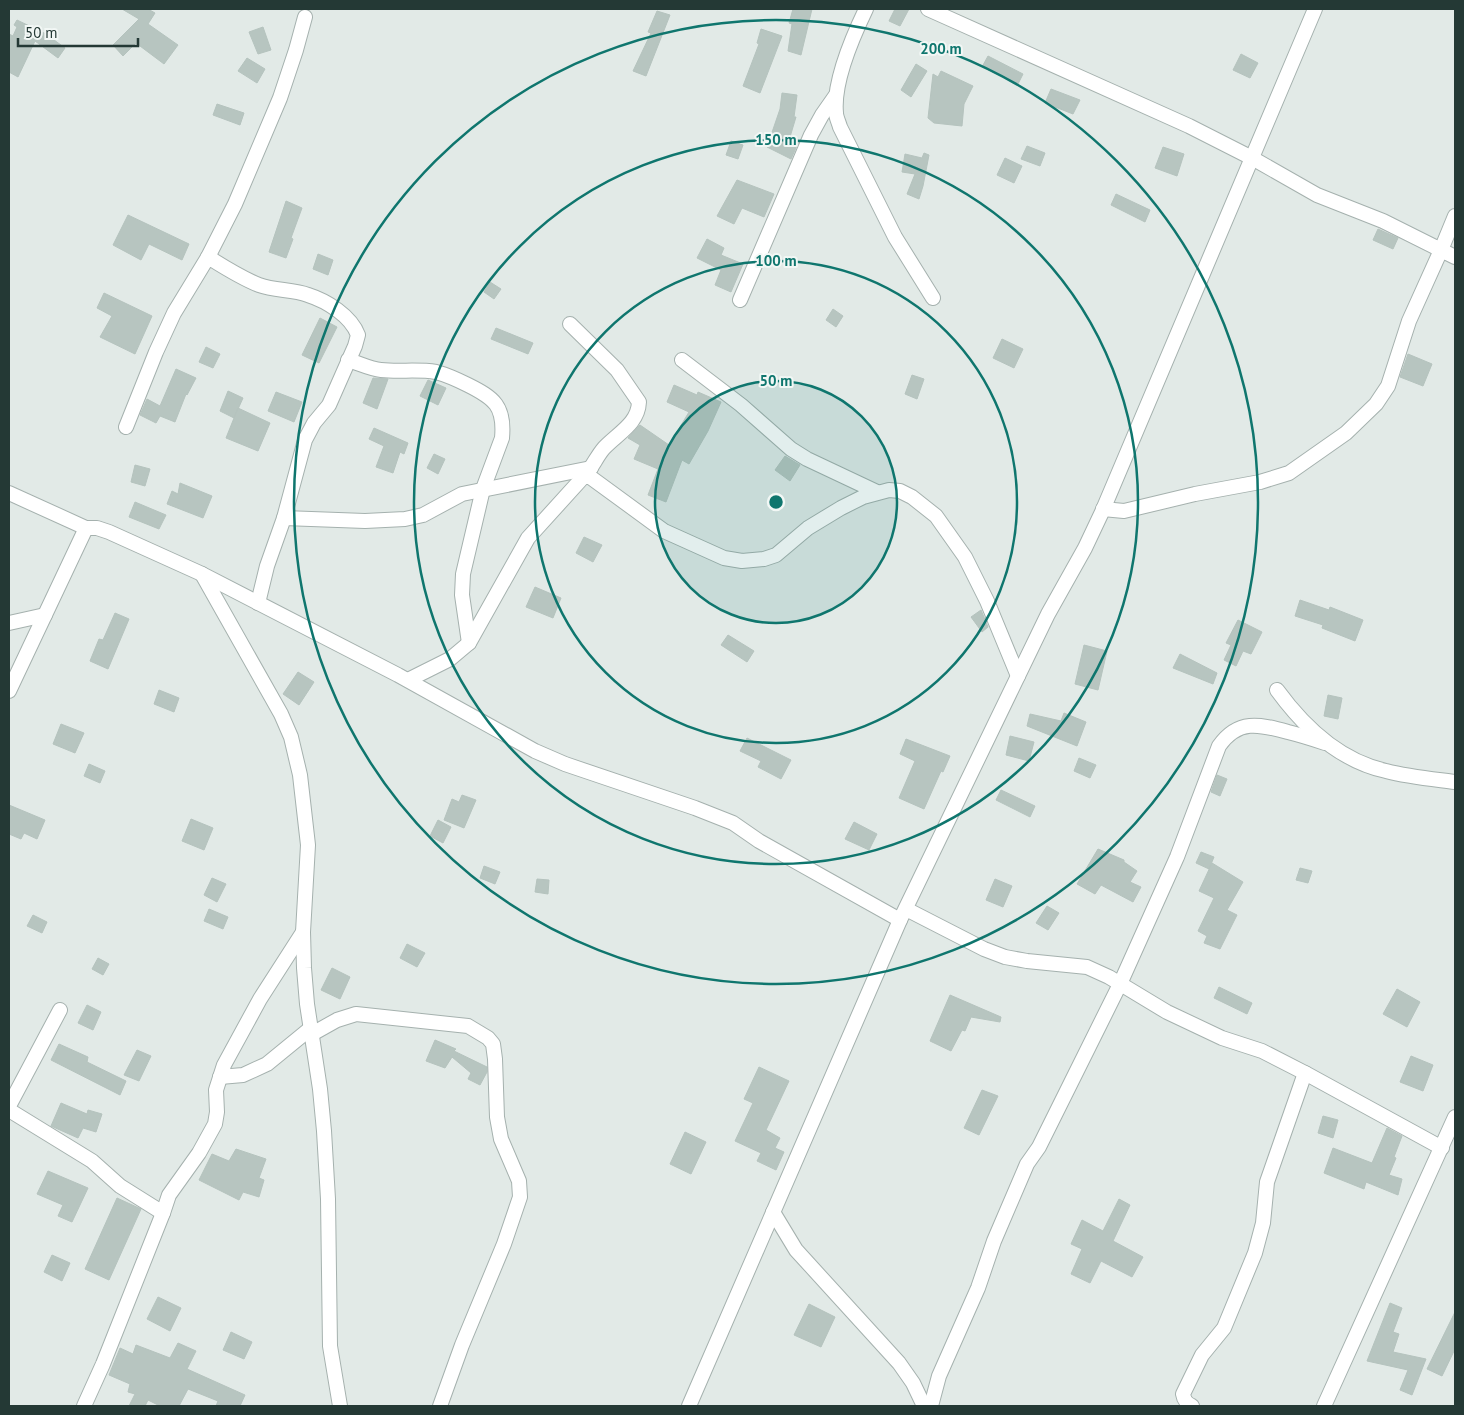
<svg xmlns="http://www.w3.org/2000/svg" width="1464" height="1415" font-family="'PT Sans',sans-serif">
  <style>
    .building { fill: #b7c5c0; stroke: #b5c3be }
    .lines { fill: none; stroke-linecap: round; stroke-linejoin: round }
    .street-casing { stroke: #a5b1ae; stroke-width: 16 }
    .street { stroke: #fff; stroke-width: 14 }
    .ring { fill: none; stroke: #0f766e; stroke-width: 2.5 }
    .centre { fill: #0f766e; stroke: #f2f7f5; stroke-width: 2.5 }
    .ring-label { font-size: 15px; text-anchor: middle; font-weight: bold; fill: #0f766e; stroke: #f2f7f5; stroke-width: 4; stroke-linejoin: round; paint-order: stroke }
  </style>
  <rect width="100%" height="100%" fill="#e2eae7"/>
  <g class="building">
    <polygon points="122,9 148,9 155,13 148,24 178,45 164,64 136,43 123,56 113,45 139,19"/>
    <polygon points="793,9 812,9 801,55 788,51 792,24 789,23"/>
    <polygon points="895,9 909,9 900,26 889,21"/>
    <polygon points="657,11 670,15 646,76 633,71 651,33 648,32"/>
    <polygon points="17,20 46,34 65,48 58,58 35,41 18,77 9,72 9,34 13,36 17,27 14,25"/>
    <polygon points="263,27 271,50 258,54 249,32"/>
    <polygon points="761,29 782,36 760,93 743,86 759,44 757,43"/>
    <polygon points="1241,54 1258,63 1250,78 1233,70"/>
    <polygon points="988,56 1023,74 1018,84 982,67"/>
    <polygon points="247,58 265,69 257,83 238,71"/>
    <polygon points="916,64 927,71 911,97 901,90"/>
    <polygon points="941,71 973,86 964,104 962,126 934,123 928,118 933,74 938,77"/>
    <polygon points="1051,89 1080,100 1073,114 1045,103"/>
    <polygon points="782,93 797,95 794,117 796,117 790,137 799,141 791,159 767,147 780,109"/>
    <polygon points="217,104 244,113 240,125 213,115"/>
    <polygon points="731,141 743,145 738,159 726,155"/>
    <polygon points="1027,146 1045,153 1040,166 1021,159"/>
    <polygon points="1163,147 1184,154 1177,176 1155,168"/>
    <polygon points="924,153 929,155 923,186 919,199 907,194 915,174 902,172 905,154 922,158"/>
    <polygon points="1005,158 1022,166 1014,183 997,175"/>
    <polygon points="737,180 774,194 764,217 742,208 734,224 717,216"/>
    <polygon points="1116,194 1150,210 1145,222 1111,205"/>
    <polygon points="286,201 302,208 291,238 293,239 286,258 269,252"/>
    <polygon points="128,215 189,244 182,260 149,244 141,260 113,245"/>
    <polygon points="1378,229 1398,238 1393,249 1373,240"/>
    <polygon points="707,239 724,248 721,255 743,264 731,292 715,285 721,270 697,258"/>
    <polygon points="318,254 333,260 328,275 313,269"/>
    <polygon points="490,282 501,289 494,299 484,292"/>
    <polygon points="104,293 152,316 135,354 100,337 112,316 97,308"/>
    <polygon points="833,309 843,316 836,327 826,320"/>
    <polygon points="320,318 337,327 319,363 302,355"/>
    <polygon points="496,328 533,343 528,354 491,339"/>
    <polygon points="1002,339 1023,349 1014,368 993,358"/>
    <polygon points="206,347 220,354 213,368 199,362"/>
    <polygon points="1408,354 1432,364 1423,386 1400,377"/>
    <polygon points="176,369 196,378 187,395 186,394 175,422 160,416 156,423 140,415 147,399 160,406"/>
    <polygon points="912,375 924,379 917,399 905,394"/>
    <polygon points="373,378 388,379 377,409 363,403"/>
    <polygon points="428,380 446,388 438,405 420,396"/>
    <polygon points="674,385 697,395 698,392 721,402 708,431 689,464 682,460 666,502 648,495 658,469 634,459 640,445 628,438 640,425 669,445 689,412 667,402"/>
    <polygon points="228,391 243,398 234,418 220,411"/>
    <polygon points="276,392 302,402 294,422 268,411"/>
    <polygon points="238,408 270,423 258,451 226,438"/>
    <polygon points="374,428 408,443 404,454 400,452 393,473 376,467 384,446 369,439"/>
    <polygon points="434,454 445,459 438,474 427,468"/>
    <polygon points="785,456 800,465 790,481 775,470"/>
    <polygon points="135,465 150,469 145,486 131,482"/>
    <polygon points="180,483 212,496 203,518 167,504 172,491 178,494"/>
    <polygon points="135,502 166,515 159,529 129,517"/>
    <polygon points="584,537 602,545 593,562 576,553"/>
    <polygon points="535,587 561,598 553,618 526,607"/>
    <polygon points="1300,600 1329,610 1330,607 1363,620 1355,641 1322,628 1323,625 1295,616"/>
    <polygon points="981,610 988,627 982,632 971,617"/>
    <polygon points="115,613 129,619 108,669 90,661 99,639 103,640"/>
    <polygon points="1238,620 1262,632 1251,654 1243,651 1236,666 1224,660 1231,645 1226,643"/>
    <polygon points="728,635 754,651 747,662 721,645"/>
    <polygon points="1084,645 1107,651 1098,690 1075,684"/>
    <polygon points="1180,654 1217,673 1213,684 1173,668"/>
    <polygon points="298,672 314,682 299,705 283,694"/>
    <polygon points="159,690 179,698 174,712 154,704"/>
    <polygon points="1328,695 1342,698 1338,719 1324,716"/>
    <polygon points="1064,713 1086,722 1077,746 1027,726 1030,714 1061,721"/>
    <polygon points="61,724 84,733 75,753 53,744"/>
    <polygon points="1010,736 1034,742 1029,761 1006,755"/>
    <polygon points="747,738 791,760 781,779 758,767 761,761 740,751"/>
    <polygon points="906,739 950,756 943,772 941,771 924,809 899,798 915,761 900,754"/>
    <polygon points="1079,758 1096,765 1090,778 1074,771"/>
    <polygon points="89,764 105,771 100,783 84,776"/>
    <polygon points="1217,775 1227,779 1220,796 1211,792"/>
    <polygon points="1001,790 1035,806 1030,817 996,800"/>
    <polygon points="462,795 476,800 464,828 444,820 452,799 459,802"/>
    <polygon points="9,805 45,820 37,839 24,833 21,839 9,834"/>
    <polygon points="191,819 213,828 204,850 182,841"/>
    <polygon points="438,820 451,827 443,843 430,836"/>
    <polygon points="854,822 877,834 869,850 845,839"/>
    <polygon points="1098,849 1124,860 1124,862 1137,871 1130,882 1141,887 1133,902 1101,885 1095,894 1077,884"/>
    <polygon points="1201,852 1214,857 1209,869 1196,863"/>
    <polygon points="1212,863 1243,882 1227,910 1237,915 1220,949 1204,943 1207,936 1198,931 1214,898 1199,891"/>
    <polygon points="484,866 500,872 495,884 480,878"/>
    <polygon points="1300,868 1312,871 1308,883 1296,880"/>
    <polygon points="212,878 226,884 217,902 204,895"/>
    <polygon points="537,879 549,880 548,894 535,892"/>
    <polygon points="995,879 1012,886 1003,907 986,900"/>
    <polygon points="1047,906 1059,913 1048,930 1036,923"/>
    <polygon points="209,909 228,917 223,929 204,921"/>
    <polygon points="33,915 47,922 42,933 27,926"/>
    <polygon points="407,944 425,953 417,967 400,958"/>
    <polygon points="98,958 109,964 103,975 92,969"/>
    <polygon points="332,968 350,977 340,999 321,990"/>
    <polygon points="1219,987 1252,1003 1247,1014 1214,998"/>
    <polygon points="1397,989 1420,1002 1407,1027 1383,1014"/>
    <polygon points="950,995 1001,1017 1000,1022 971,1017 965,1031 962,1030 951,1051 930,1041"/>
    <polygon points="87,1005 101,1012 93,1030 78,1023"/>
    <polygon points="435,1040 456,1049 454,1051 487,1067 487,1072 480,1085 468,1079 471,1073 452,1057 445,1068 426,1061"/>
    <polygon points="59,1044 88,1057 87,1062 126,1081 120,1095 51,1060"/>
    <polygon points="137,1050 151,1056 139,1081 124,1075"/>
    <polygon points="1411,1056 1433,1065 1423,1091 1400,1082"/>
    <polygon points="759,1067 789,1081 766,1130 780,1138 775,1148 784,1152 776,1170 757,1161 761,1153 735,1141 753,1103 744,1099"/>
    <polygon points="982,1090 998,1096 979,1135 964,1128"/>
    <polygon points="61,1103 87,1114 88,1110 102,1114 96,1132 83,1128 78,1138 51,1126"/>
    <polygon points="1323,1116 1338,1120 1333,1138 1318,1133"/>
    <polygon points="1387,1128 1402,1136 1394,1157 1396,1158 1389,1175 1402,1179 1398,1195 1366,1182 1364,1189 1324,1173 1333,1148 1372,1163"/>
    <polygon points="685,1132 706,1142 691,1174 670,1164"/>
    <polygon points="236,1149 266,1159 259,1178 264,1180 259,1197 243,1192 239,1200 199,1180 212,1154 229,1161"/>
    <polygon points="48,1171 88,1188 72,1222 58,1216 63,1205 37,1194"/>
    <polygon points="117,1198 141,1209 109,1280 85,1269"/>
    <polygon points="1119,1199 1130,1205 1113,1241 1143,1257 1132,1277 1101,1261 1090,1283 1071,1274 1082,1249 1071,1244 1082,1220 1103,1231"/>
    <polygon points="52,1255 70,1263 62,1281 44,1272"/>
    <polygon points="158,1297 181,1308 170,1331 147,1319"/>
    <polygon points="1390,1303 1402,1308 1393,1332 1399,1334 1393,1352 1426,1359 1412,1395 1400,1390 1408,1370 1367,1361"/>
    <polygon points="809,1304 835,1317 821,1347 794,1335"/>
    <polygon points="1455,1312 1455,1349 1442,1376 1427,1369"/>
    <polygon points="231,1332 252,1342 244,1359 223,1350"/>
    <polygon points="178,1343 196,1351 187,1369 245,1395 240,1406 216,1406 218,1401 188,1389 179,1406 160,1406 148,1400 145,1406 129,1406 135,1394 128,1392 130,1384 109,1375 120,1348 133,1354 136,1345 170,1358"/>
  </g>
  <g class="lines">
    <g class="street-casing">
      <g id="street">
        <path d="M866 9C853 36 833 82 836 113 836 117 839 123 840 127L895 237 933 298"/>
        <polyline points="928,9 1189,126 1252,158 1317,195 1383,221 1441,250 1455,216"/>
        <polyline points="208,257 235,204 280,98 296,50 305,17"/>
        <polyline points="740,300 811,135 822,115 836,95"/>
        <path d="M570 324 617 370 639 402C638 424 618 433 604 448 597 456 593 466 586 474"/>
        <path d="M348 360C359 363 370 369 381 370 399 372 418 369 436 372 447 375 458 380 468 385 494 398 505 406 502 438L483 489 463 574 462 595 469 643"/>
        <polyline points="682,360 741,405 791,449 807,459 877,492"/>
        <path d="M126 427 156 352 174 313 208 257C224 267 241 278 259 285 275 291 293 289 308 295 327 301 351 316 358 335L355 346 329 405 314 423 305 440 284 518"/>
        <polyline points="9,493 86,528 97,528 109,532 202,574 398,675 535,751 565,764 695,808 733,823 759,841 900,920"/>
        <polyline points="1103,509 1124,511 1195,494 1260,482 1289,473 1346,433 1376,404 1388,386 1409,321 1441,250 1455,257"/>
        <polyline points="202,574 281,714 291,737 300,775 308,845 303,932 304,968 307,1004 320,1089 324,1131 328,1199 330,1346 340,1406"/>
        <polyline points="258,603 267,566 284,518 365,521 405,519 423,515 462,494 591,468"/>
        <polyline points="9,623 45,615"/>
        <polyline points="408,680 450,659 469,643 528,538 586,474 664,531 724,558 742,561 764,559 776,555 808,528 841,508 863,497 889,490 900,491 912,497 936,516 965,557 987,601 1018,676"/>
        <path d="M1277 690C1304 727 1340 761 1386 771 1409 777 1432 779 1455 782"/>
        <polyline points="9,691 86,528"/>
        <polyline points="906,909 984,949 1005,957 1027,961 1087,967 1109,977 1167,1012 1222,1038 1262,1051 1305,1073 1442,1148"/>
        <polyline points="312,1034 337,1020 356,1014 468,1026 488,1038 493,1044 495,1059 497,1117 501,1139 519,1181 520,1197 504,1244 462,1345 440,1406"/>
        <polyline points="220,1077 243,1075 267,1064 311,1028"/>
        <polyline points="9,1106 60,1010"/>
        <polyline points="9,1110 92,1161 120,1186 163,1213 103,1364 84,1406"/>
        <polyline points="773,1212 796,1250 899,1363 913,1383 924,1406"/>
        <polyline points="163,1213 169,1195 199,1153 215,1124 217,1112 216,1090 224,1065 260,999 303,932"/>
        <polyline points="689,1406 900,920 1048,614 1085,548 1102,512 1315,9"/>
        <path d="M931 1406 939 1376 978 1288 994 1241 1027 1164 1039 1147 1120 984 1177 857 1219 746C1238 719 1259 724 1288 732 1300 735 1313 739 1325 743"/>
        <path d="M1192 1406C1186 1403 1184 1400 1183 1394L1202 1355 1224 1328 1255 1253 1263 1223 1267 1182 1305 1073"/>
        <polyline points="1324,1406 1455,1117"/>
      </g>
    </g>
    <use href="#street" class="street"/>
  </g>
  <circle cx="776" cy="502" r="121" fill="#0f766e" fill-opacity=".12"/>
  <g class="ring">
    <circle cx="776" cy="502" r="121"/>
    <circle cx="776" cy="502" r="241"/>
    <circle cx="776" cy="502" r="362"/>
    <circle cx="776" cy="502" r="482"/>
  </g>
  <circle cx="776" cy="502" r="8" class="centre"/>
  <g class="ring-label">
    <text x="941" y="54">200 m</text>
    <text x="776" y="145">150 m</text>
    <text x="776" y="266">100 m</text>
    <text x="776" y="386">50 m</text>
  </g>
  <rect width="1464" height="1415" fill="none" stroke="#243935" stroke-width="20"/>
  <path d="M18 38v8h120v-8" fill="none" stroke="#243935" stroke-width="2.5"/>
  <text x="25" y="38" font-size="15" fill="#243935" stroke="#f2f7f5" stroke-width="4" paint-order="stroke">50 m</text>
</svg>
